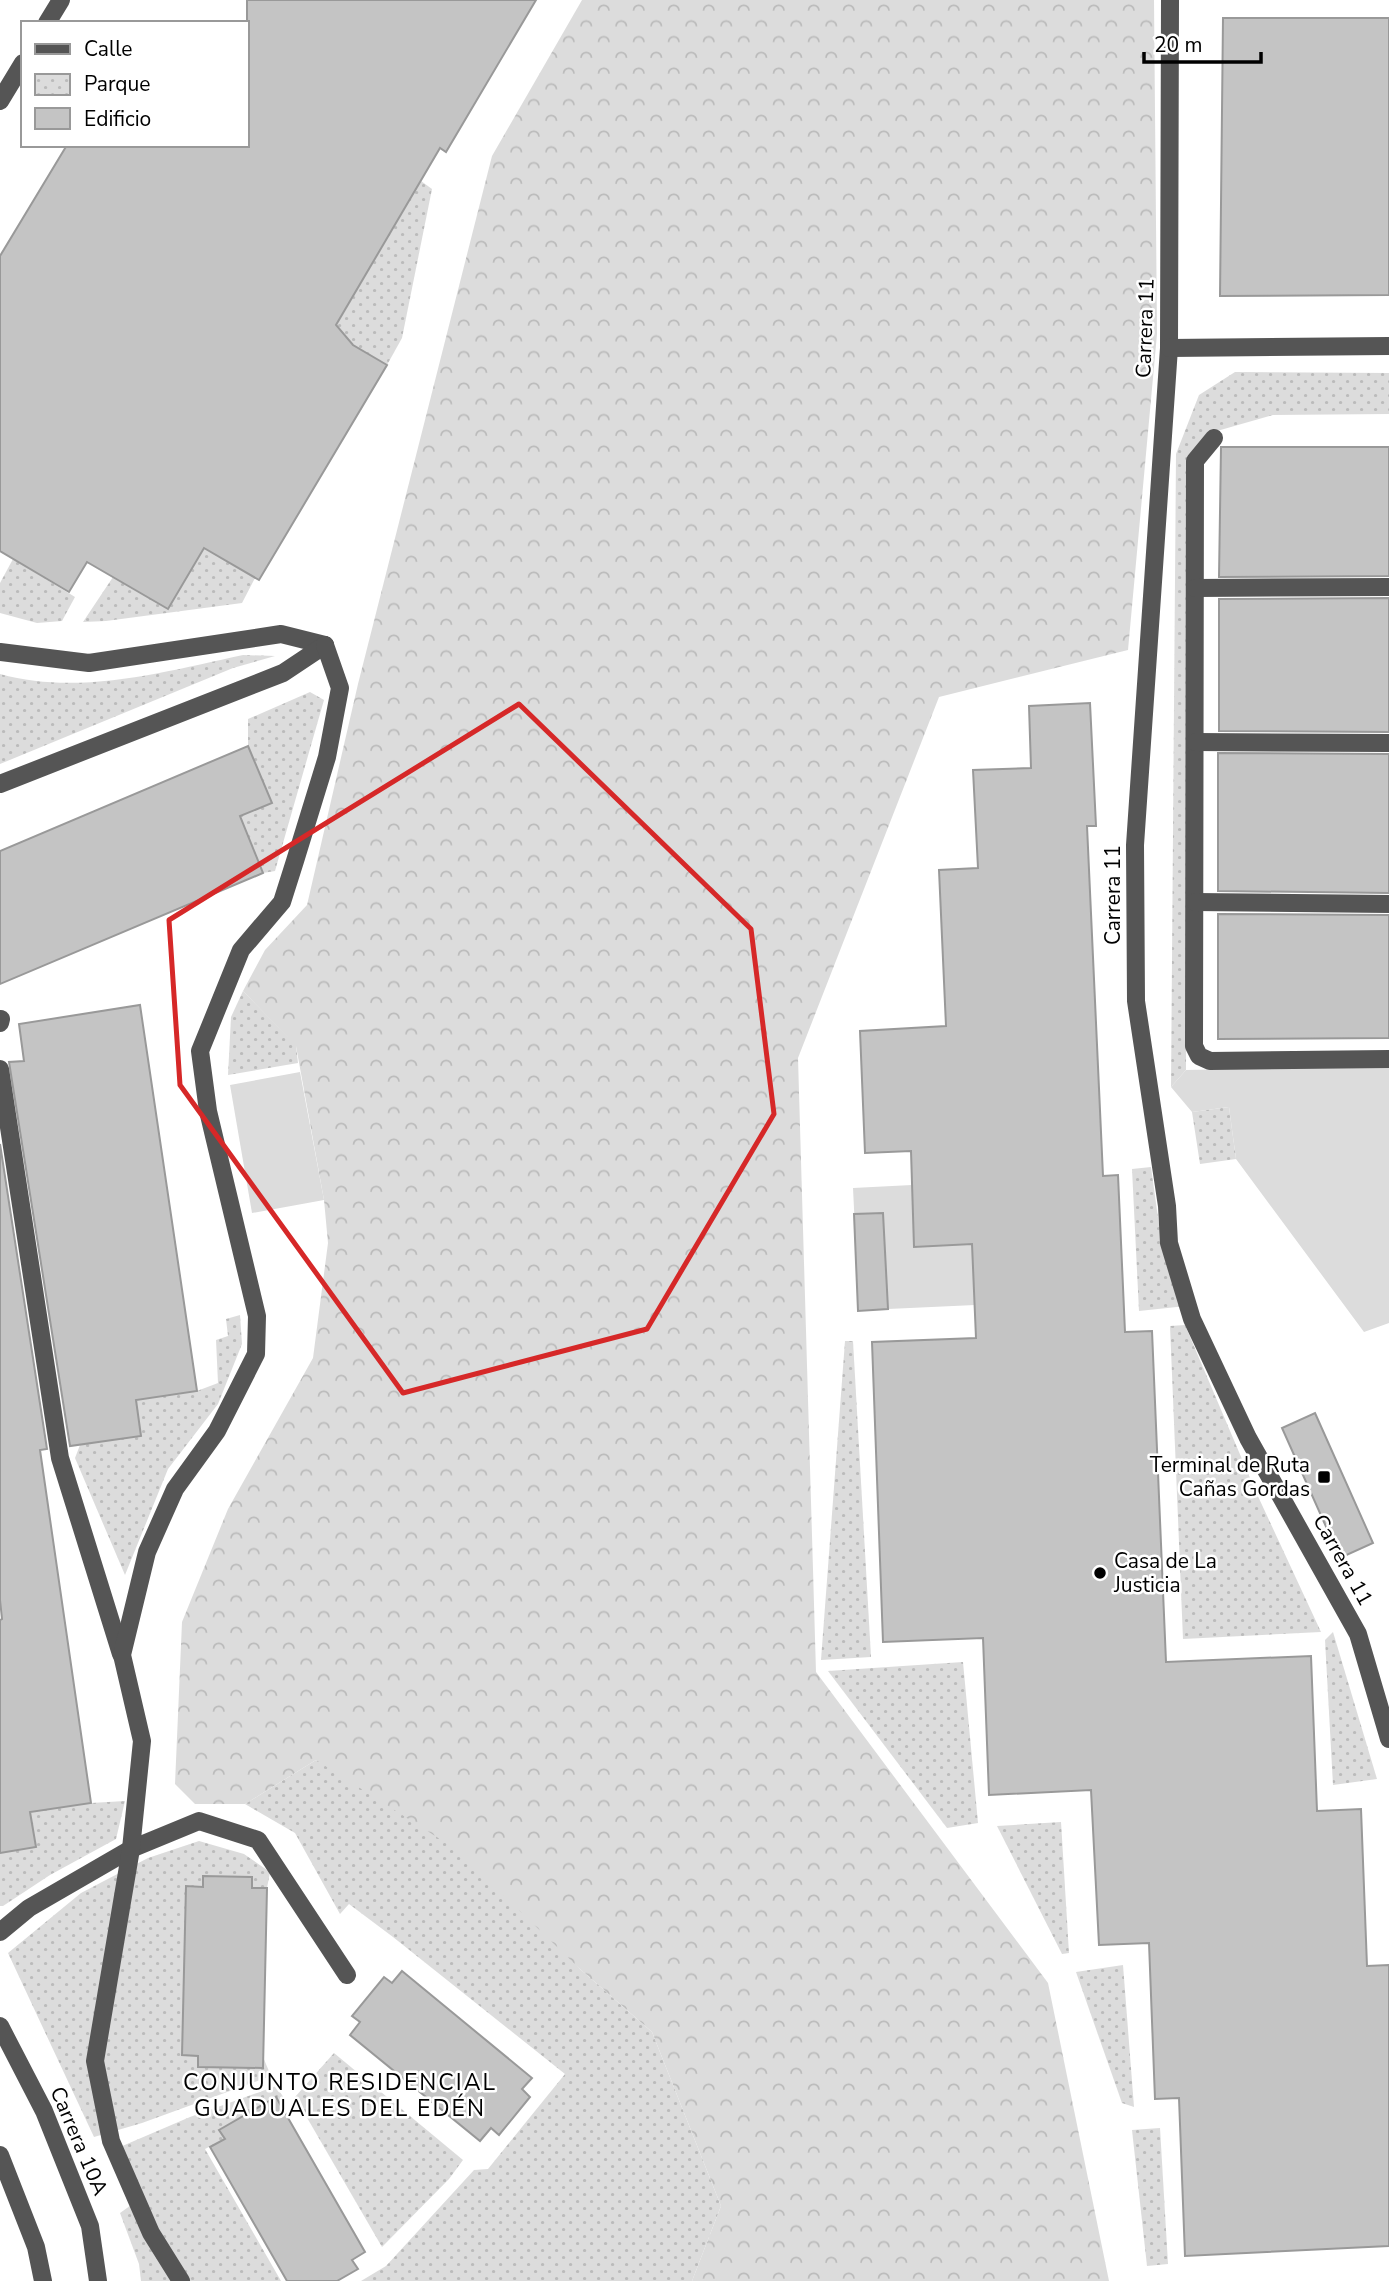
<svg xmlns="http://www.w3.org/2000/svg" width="1389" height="2281" font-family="'Nunito Sans',sans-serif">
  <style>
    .grass { fill: #dcdcdc }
    .forest { fill: url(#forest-crowns) }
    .park { fill: url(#park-dots) }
    .building { fill: #c4c4c4; stroke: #999; stroke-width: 2 }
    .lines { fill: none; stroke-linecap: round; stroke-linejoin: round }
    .minor { stroke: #555; stroke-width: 18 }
    .marked { fill: none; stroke: #d62828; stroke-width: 5; stroke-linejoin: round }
    .poi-dot { fill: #000; stroke: #fff; stroke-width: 2.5 }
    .labels { text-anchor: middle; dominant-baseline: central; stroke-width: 5; stroke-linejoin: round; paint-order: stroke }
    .street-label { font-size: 21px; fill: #000; stroke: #fff }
    .poi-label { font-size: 21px; fill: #000; stroke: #fff; text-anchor: end }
    .neighbourhood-label { font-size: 23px; letter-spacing: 2px; fill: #000; stroke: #fff }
  </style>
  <defs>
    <pattern id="forest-crowns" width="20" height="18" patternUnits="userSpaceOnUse" patternTransform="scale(1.75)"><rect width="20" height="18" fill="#dcdcdc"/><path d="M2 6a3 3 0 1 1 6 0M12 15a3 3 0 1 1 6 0" fill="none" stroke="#bbb"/></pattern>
    <pattern id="park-dots" width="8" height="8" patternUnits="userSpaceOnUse" patternTransform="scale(1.75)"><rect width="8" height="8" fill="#dcdcdc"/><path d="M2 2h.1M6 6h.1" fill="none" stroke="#bbb" stroke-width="1.8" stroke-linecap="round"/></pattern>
  </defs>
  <rect width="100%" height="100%" fill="#fff"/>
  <g class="grass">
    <polygon points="1389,1066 1389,1323 1364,1332 1236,1159 1229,1107 1192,1112 1171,1087 1186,1070"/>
    <polygon points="300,1072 324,1200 252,1213 230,1085"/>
    <polygon points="970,1182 975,1305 888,1309 885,1248 856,1250 853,1188 912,1185 914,1246 943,1245"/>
  </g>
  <polygon class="forest" points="582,0 1154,0 1157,334 1128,650 939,697 798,1058 816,1672 1048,1983 1109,2281 692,2281 721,2206 652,2032 580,1969 316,1760 245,1804 195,1804 175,1784 182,1622 228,1509 313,1358 328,1243 324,1200 296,1046 243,991 265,950 307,905 358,684 492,156"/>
  <g class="park">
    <polygon points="421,181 432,189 402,338 387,365 332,333"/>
    <polygon points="1235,372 1389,373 1389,414 1273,415 1210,433 1188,458 1186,1070 1171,1087 1176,454 1199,395"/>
    <polygon points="204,548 255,578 242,603 106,621 83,622 113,577 168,608"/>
    <polygon points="13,559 75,597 62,621 37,623 0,613 0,583"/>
    <path d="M243 655 275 656 233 668 0 764V674C79 696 164 672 243 655Z"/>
    <polygon points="310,692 324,700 275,871 263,873 240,816 272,803 248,746 248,719"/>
    <polygon points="243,991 296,1045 298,1063 228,1075 231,1017"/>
    <polygon points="1229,1107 1236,1159 1200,1164 1192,1112"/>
    <polygon points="1151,1167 1159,1225 1186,1306 1139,1311 1132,1169"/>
    <polygon points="240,1315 242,1344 218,1404 168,1469 125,1575 75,1458 80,1445 141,1436 136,1400 197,1391 218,1383 216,1340 228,1336 226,1319"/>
    <polygon points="1185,1325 1256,1492 1321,1632 1183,1639 1170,1326"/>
    <polygon points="845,1341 853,1341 871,1657 821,1660"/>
    <polygon points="1333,1632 1377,1779 1333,1785 1325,1640"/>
    <polygon points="963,1662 978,1823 947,1828 828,1671"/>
    <polygon points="316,1760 454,1848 580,1969 652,2032 721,2206 692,2281 361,2281 386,2266 474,2170 488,2169 565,2074 393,1937 349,1904 340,1914 295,1833 245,1804"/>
    <polygon points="125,1801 116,1839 50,1875 3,1906 0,1906 0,1853 35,1847 30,1812 91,1803"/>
    <polygon points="1061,1822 1069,1953 1062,1954 997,1826"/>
    <polygon points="199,1841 244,1854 270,1872 267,1888 252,1888 252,1877 203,1876 203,1887 186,1887 182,2055 263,2057 271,2076 142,2123 94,2137 8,1953 81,1893 148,1858"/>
    <polygon points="1123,1965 1134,2107 1122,2103 1076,1972"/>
    <polygon points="334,2053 463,2160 449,2179 382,2247 295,2097"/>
    <polygon points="276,2086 286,2101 281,2106 220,2130 225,2139 205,2149 281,2281 141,2281 139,2264 120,2213 134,2203 120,2147 190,2117"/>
    <polygon points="1160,2128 1168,2264 1147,2266 1132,2130"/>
  </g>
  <g class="building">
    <polygon points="247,0 536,0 446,152 440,148 336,325 353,345 387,365 259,580 204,548 168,609 87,562 69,592 0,551 0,256 67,145 247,145"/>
    <polygon points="1223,18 1389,18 1389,295 1220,296"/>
    <polygon points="1221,447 1389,447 1389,576 1219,577"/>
    <polygon points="1389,598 1389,732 1219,731 1219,599"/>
    <polygon points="1090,703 1096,826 1087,826 1103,1176 1118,1175 1125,1332 1152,1331 1166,1662 1311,1656 1317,1811 1361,1809 1367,1966 1389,1965 1389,2246 1185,2256 1179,2098 1155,2099 1149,1943 1099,1945 1091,1790 989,1795 983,1638 883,1642 872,1342 976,1338 972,1244 914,1247 911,1151 865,1153 860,1031 946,1026 939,870 978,868 973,770 1031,768 1029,706"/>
    <polygon points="248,746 272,803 240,816 263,873 0,984 0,851"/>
    <polygon points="1218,753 1389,754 1389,893 1218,891"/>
    <polygon points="1218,914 1389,915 1389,1038 1218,1039"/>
    <polygon points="140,1005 197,1391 136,1400 141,1436 70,1446 9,1062 24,1061 19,1024"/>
    <polygon points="0,1144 47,1449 40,1450 91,1803 30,1812 36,1847 0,1853 0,1620 2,1619 0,1600"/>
    <polygon points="883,1213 888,1309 858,1311 854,1214"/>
    <polygon points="1315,1413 1373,1543 1340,1558 1282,1428"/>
    <polygon points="203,1876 252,1877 252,1888 267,1888 263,2068 198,2067 198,2056 182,2055 186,1886 203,1887"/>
    <polygon points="402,1971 532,2078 522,2089 530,2097 499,2135 491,2128 480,2141 350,2035 360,2022 352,2016 384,1977 392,1983"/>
    <polygon points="276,2097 365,2252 352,2260 358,2269 337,2281 287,2281 210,2147 225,2139 219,2130"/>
  </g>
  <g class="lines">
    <g class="minor">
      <polyline points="1170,0 1169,348 1135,845 1136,1001 1167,1206 1169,1243 1192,1319 1248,1438 1358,1634 1389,1739"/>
      <polyline points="47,23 61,0"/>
      <polyline points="0,101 23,63"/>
      <polyline points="1169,348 1389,346"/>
      <polyline points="1214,438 1195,461 1194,1046 1199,1056 1210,1061 1389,1059"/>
      <polyline points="1195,588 1389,587"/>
      <polyline points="0,652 89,663 281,634 325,645"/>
      <polyline points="1195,742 1389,743"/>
      <polyline points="0,784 283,673 325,645"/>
      <polyline points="1195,902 1389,904"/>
      <polyline points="0,1023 1,1019"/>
      <polyline points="0,1069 60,1458 121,1654"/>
      <polyline points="0,1932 29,1908 131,1849 199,1821 258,1840 347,1975"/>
      <polyline points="0,2026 44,2111 90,2226 98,2281"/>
      <polyline points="0,2155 36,2247 43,2281"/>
      <polyline points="181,2281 151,2233 111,2141 95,2061 131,1849 142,1741 122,1655 147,1552 175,1489 217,1431 256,1354 257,1316 208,1111 200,1051 241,950 282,902 295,861 327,757 340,688 325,645"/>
    </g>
  </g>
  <path class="marked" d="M519 704 751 929 774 1114 647 1329 403 1393 180 1085 169 920Z"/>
  <g class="poi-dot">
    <rect x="1317" y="1470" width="14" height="14" rx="3.5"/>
    <circle cx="1100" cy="1573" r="7"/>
  </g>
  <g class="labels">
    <g class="street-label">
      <text transform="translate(1145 328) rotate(-88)">Carrera 11</text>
      <text transform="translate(1113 895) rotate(-90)">Carrera 11</text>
      <text transform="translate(1343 1560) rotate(61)">Carrera 11</text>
      <text transform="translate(79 2141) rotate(67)">Carrera 10A</text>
    </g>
    <g class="poi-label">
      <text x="1310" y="1465">Terminal de Ruta<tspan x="1310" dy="24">Cañas Gordas</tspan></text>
      <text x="1114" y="1561" text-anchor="start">Casa de La<tspan x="1114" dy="24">Justicia</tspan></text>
    </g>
    <g class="neighbourhood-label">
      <text x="340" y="2082">CONJUNTO RESIDENCIAL<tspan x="340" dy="26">GUADUALES DEL EDÉN</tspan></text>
    </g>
  </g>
  <rect x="21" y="21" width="228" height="126" fill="#ffffff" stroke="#999999" stroke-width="2"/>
  <rect x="35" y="44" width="35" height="10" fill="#555555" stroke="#999999" stroke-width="2"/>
  <text x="84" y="56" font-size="21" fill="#000000">Calle</text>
  <rect x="35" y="74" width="35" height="21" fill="url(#park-dots)" stroke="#999999" stroke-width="2"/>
  <text x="84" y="91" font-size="21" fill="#000000">Parque</text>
  <rect x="35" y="108" width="35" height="21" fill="#c4c4c4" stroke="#999999" stroke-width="2"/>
  <text x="84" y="126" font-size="21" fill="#000000">Edificio</text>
  <path d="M1144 52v10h117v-10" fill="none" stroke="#000000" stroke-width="3.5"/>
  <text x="1154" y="52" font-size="21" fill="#000000" stroke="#ffffff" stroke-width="5" paint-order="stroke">20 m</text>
</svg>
